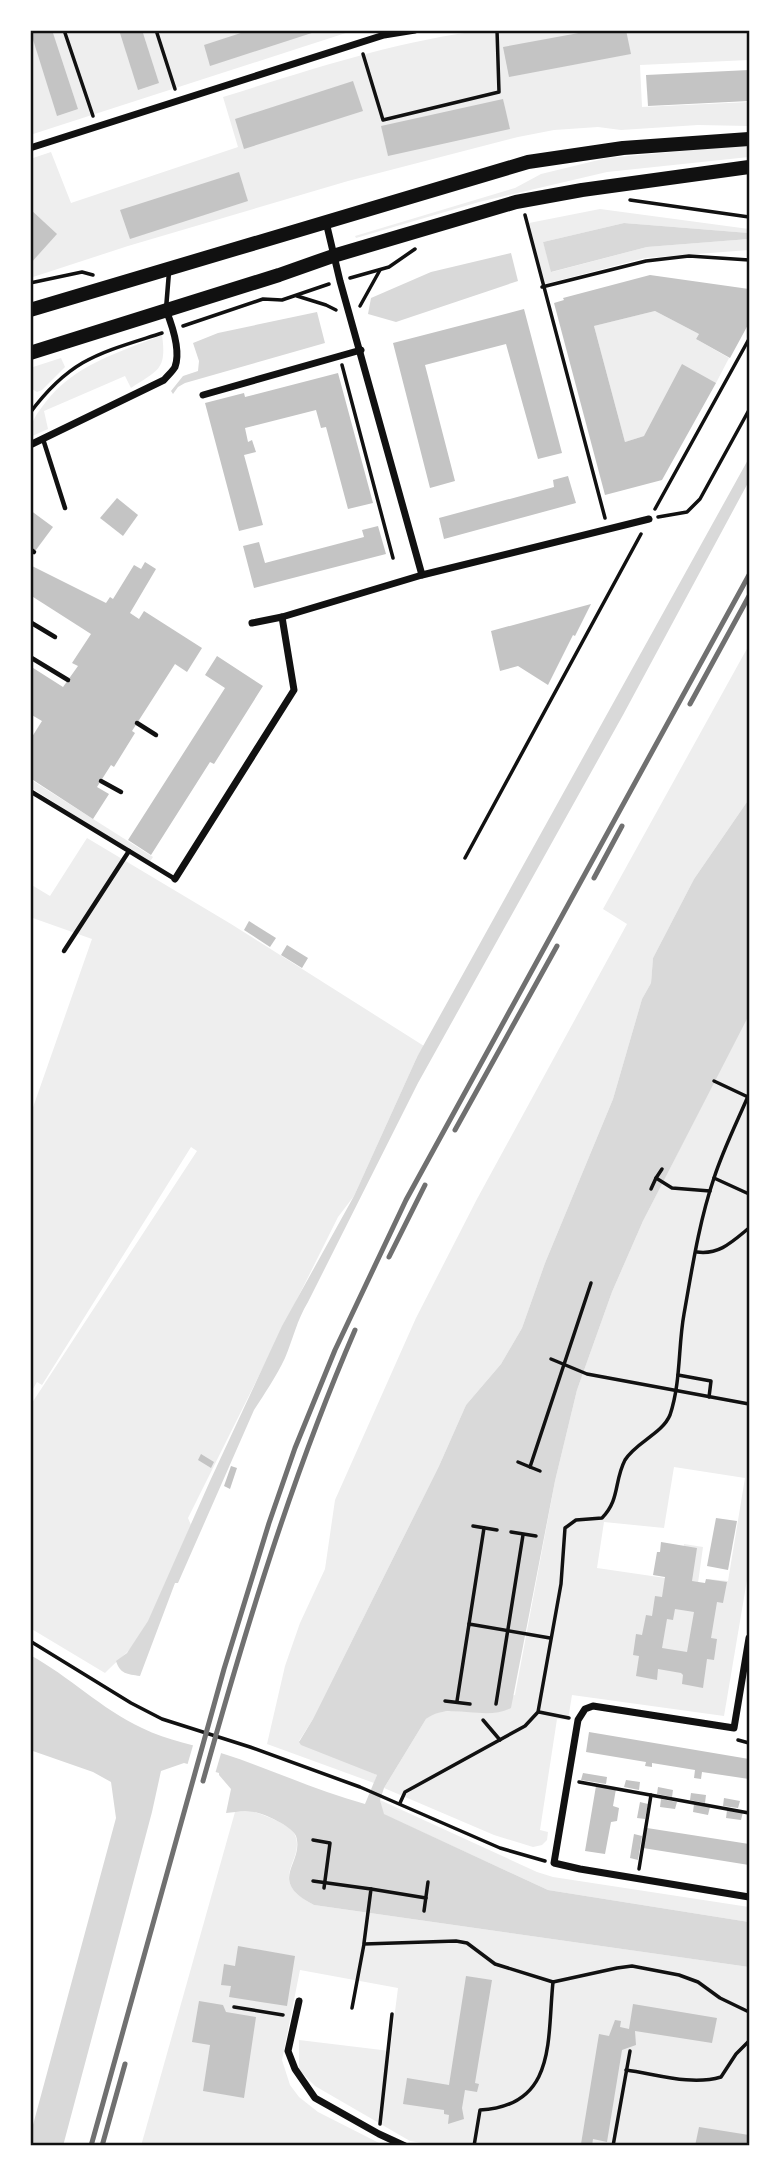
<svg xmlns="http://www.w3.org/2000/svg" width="779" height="2176" font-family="'Golos Text',sans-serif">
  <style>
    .green { fill: #eee; fill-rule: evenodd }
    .water { fill: #d9d9d9 }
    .pier { fill: #fff }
    .building { fill: #c4c4c4; fill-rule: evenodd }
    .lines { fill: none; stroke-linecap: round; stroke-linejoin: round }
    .path { stroke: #111; stroke-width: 3.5 }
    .service { stroke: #111; stroke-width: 4.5 }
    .minor { stroke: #111; stroke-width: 7 }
    .secondary { stroke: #111; stroke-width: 14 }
    .rail { stroke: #707070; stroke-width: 5 }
    .neatline { fill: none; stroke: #111; stroke-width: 2.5 }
  </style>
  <rect width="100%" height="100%" fill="#fff"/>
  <g class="green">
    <polygon points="30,30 355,30 30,135"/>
    <path d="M486 30H749V60L640 65 642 107 749 102V126L698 125 621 130 598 127 554 130 518 137 348 181 128 246 30 278V159L51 152 71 203 238 147 223 97C310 70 395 41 486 30Z"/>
    <polygon points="749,145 749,157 607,172 479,202 356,238 355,236 515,188 541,174 607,158"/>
    <polygon points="600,209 749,229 749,233 624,223 543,242 552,272 647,247 749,239 749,250 645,258 545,284 529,223"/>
    <polygon points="655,311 699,334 696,339 729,358 716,383 644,436 625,442 594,326"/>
    <path d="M162 335C167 370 158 370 131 388L125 376 44 411 48 429 30 437C30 422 36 415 45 403 75 364 118 353 162 335Z"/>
    <polygon points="61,358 65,367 42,390 37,392 32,389 30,368"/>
    <polygon points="749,645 749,799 694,879 653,958 651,983 642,999 613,1099 545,1263 522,1328 501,1364 466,1405 439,1466 313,1719 299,1741 377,1775 374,1783 267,1744 285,1666 300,1623 325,1569 335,1500 416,1318 477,1199 627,924 603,909"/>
    <polygon points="30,779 153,857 149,863 30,787"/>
    <path d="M87 838 231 924 424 1046 417 1057 354 1196 338 1217 188 1518 191 1525C176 1559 159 1608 139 1638 130 1652 116 1661 105 1673L30 1628V1406L197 1151 191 1147 42 1385 37 1382 30 1394V1116L92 939 30 917V884L50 896Z"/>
    <path d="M749 1013V1568L724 1716 572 1695 568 1720 557 1719 540 1830 548 1832 547 1840 542 1845 533 1847 494 1835 384 1788 426 1719 434 1712H447L515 1695 555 1481 577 1390 612 1292 643 1221ZM674 1467 745 1478 728 1581 708 1579 707 1584 698 1583 703 1547 684 1544 679 1580 597 1568 604 1522 664 1528Z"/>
    <polygon points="380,1800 537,1872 553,1877 749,1907 749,1922 548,1890 383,1814"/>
    <path d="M252 1811C263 1815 291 1824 295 1835 306 1862 264 1879 314 1905L749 1967V2146H440L410 2141 315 2086 299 2070V2040L390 2051 398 1988 300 1970 282 2060 290 2085 299 2097 318 2112 385 2146H141L235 1812Z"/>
  </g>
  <g class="water">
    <polygon points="624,223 749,233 749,239 647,247 551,272 543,242"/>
    <polygon points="511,253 518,281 396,322 368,314 371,298 431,272"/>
    <polygon points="317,312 325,343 185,383 178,387 173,394 171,391 183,376 198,371 199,361 193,343 218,333"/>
    <path d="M749 458V481L623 715 418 1083 308 1302C297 1320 293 1339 285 1358 276 1377 265 1393 254 1410L178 1583H175L140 1676C127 1674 120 1674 116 1661L127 1653 148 1621 210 1481 282 1326 354 1196 417 1057Z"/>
    <path d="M749 799V1015L643 1221 612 1292 577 1390 555 1481 511 1708C484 1722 449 1701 426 1719L384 1788 380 1800 384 1814 548 1890 749 1922V1967L314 1905C265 1880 305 1864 296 1836 292 1826 263 1813 254 1812 245 1810 235 1812 226 1813L231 1789 219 1775V1773L184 1763 161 1771 152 1812 63 2146H30V2136L116 1818 111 1782 93 1772 30 1750V1655C69 1676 101 1709 142 1728 168 1741 196 1745 224 1754 271 1769 317 1791 365 1804L377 1775 301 1745 299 1742 313 1719 439 1466 466 1405 501 1364 522 1328 545 1263 613 1099 642 999 651 983 653 958 694 879Z"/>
  </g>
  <polygon class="pier" points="194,1742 222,1750 215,1774 187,1766"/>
  <g class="building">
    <polygon points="30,30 52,30 78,109 57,116"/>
    <polygon points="119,30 142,30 159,83 138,90"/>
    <polygon points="250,30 321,30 210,66 204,45"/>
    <polygon points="595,30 626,30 631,54 509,77 503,47"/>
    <polygon points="749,70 749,101 648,106 646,75"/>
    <polygon points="353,81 363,111 244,149 235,119"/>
    <polygon points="503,99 510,129 388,156 381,126"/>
    <polygon points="239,172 248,201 130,239 120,210"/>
    <polygon points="30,209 57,234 30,264"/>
    <polygon points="650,275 749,289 749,323 730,358 696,339 699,334 655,311 594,326 625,442 644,436 682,364 716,383 662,480 605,495 554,303 564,300 563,298"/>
    <polygon points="524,309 562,453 538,459 506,344 425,365 455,481 430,488 393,343"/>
    <polygon points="338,373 373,503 348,509 326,427 321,428 316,410 245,428 248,442 252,440 256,452 244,455 263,525 239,531 205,403 244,393 245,397"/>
    <polygon points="568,476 576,503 444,539 439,518 554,487 553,480"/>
    <polygon points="117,498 138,515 123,536 100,518"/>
    <polygon points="30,510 53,527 30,558"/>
    <polygon points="378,526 386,554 254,588 243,546 259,542 265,563 364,537 362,530"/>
    <polygon points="145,562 156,569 130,613 139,619 144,611 202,648 187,672 175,664 132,731 135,733 114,767 111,765 97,787 109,794 93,819 30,778 30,740 42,721 30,714 30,666 63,687 78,666 72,663 91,634 30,595 30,565 106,603 110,597 113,599 134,565 141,569"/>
    <polygon points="591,604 575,636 573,635 548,685 518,666 500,671 491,631"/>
    <polygon points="217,656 263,686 214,764 210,762 151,855 128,840 225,688 205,675"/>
    <polygon points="249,921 276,938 270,947 244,930"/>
    <polygon points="287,945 308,958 302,968 281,955"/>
    <polygon points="201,1454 214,1462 211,1468 198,1460"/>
    <polygon points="231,1466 237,1468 230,1489 224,1486"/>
    <polygon points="716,1518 737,1521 728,1570 707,1566"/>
    <path d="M661 1542 697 1548 692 1581 705 1583 706 1579 727 1582 723 1603 717 1602 711 1638 717 1639 714 1660 707 1659 703 1688 682 1684 683 1675 681 1673 658 1669 657 1680 636 1676 639 1656 633 1655 636 1634 642 1635 646 1615 652 1616 655 1596 662 1597 665 1577 653 1575 657 1552H660ZM675 1609 694 1612 687 1652 662 1648 667 1619 673 1620Z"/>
    <polygon points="589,1732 749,1759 749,1779 702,1772 701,1779 694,1778 695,1770 652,1763 652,1767 645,1766 646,1762 586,1752"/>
    <polygon points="583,1773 607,1777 606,1784 581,1780"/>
    <polygon points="626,1780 640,1782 639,1790 624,1787"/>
    <polygon points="596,1786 616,1789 613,1806 619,1808 617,1821 611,1822 605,1854 585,1851"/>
    <polygon points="658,1787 673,1790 672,1797 657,1794"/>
    <polygon points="691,1793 706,1795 705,1803 690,1800"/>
    <polygon points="724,1798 740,1801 738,1808 723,1806"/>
    <polygon points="661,1799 677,1802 675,1809 660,1807"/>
    <polygon points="640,1802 648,1804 645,1819 637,1818"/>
    <polygon points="694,1804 710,1807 708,1815 693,1812"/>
    <polygon points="727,1810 743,1812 741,1820 726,1818"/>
    <polygon points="647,1828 749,1844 749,1865 643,1848"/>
    <polygon points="634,1834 642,1836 638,1860 630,1858"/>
    <polygon points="238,1946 295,1956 287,2006 229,1997 231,1986 221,1985 224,1964 235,1966"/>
    <polygon points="466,1976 492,1980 475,2083 479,2084 477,2092 465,2090 462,2108 464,2119 448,2124 449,2115 444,2114 444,2110 403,2104 407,2078 449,2085"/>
    <polygon points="199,2001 223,2005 226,2012 256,2017 244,2098 203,2091 210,2045 192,2042"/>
    <polygon points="633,2004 717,2018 712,2043 635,2031 636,2045 622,2050 607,2142 593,2139 592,2146 581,2144 599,2034 609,2036 615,2020 621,2021 620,2027 629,2029"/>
    <polygon points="699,2127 749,2135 749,2146 695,2146"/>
  </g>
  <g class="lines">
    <g class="path">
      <polyline points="64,30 93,116"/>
      <polyline points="156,30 175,89"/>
      <polyline points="363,54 383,120 499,92 497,30"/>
      <polyline points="630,200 749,217"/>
      <polyline points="525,215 605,518"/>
      <polyline points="350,278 389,267 415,249"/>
      <polyline points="30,283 82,272 93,275"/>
      <polyline points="542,287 646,261 689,256 749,260"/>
      <polyline points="297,296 326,305 336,310"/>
      <polyline points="360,306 380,270"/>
      <polyline points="183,326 263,299 282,300 329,284"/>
      <polyline points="342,365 393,558"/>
      <path d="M30 413C71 358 100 353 162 333"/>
      <polyline points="655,509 749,339"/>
      <polyline points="658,517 687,512 700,499 749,410"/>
      <polyline points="465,858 641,534"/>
      <polyline points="714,1081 748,1097"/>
      <polyline points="662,1169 656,1178 672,1188 710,1191"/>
      <polyline points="714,1178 749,1194"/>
      <polyline points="651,1189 656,1178"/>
      <path d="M697 1252C719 1255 732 1242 749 1228"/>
      <polyline points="551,1359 587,1374 749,1404"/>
      <polyline points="678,1375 711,1381 709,1397"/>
      <polyline points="518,1462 530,1467 591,1283"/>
      <polyline points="530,1467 540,1471"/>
      <polyline points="473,1526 497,1530"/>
      <polyline points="511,1532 536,1536"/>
      <polyline points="469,1624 484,1528"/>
      <polyline points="30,1641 131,1703 162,1719 250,1747 360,1787 500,1848 545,1861"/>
      <polyline points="445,1701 470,1704"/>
      <polyline points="457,1701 469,1624 550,1638"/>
      <polyline points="496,1704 523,1535"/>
      <polyline points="539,1712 569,1718"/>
      <polyline points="483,1720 500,1740"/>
      <polyline points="738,1740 749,1743"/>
      <polyline points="579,1782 749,1813"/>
      <path d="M400 1803 405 1792 525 1726 538 1712 561 1584 565 1528 576 1520 602 1518C620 1500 614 1481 625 1460 636 1442 662 1434 670 1415 681 1382 678 1347 684 1314 692 1269 699 1222 714 1178 723 1150 737 1122 749 1094"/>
      <polyline points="313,1840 330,1843 324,1888"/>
      <polyline points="639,1869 651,1795"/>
      <polyline points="313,1881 371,1889 364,1943"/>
      <polyline points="371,1889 426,1898"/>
      <polyline points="424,1911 428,1882"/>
      <polyline points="234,2007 283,2015"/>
      <polyline points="352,2008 364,1944 456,1941 467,1943 495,1964 553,1982 617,1968 632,1966 679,1975 698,1982 720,1998 749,2012"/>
      <path d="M626 2070C656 2074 691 2086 721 2077L736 2054 749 2041"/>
      <polyline points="380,2124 392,2014"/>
      <path d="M474 2146 480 2110C557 2106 547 2039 553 1982"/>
      <polyline points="613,2146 630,2051"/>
    </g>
    <g class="service">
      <polyline points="166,309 169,272"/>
      <polyline points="43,439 65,508"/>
      <polyline points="30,549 34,552"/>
      <polyline points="30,622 55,637"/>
      <polyline points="30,657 68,680"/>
      <polyline points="137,723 156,735"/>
      <polyline points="101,781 121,792"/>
      <polyline points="30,791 129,851"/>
      <polyline points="64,951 129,851 175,879"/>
    </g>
    <g class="minor">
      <polyline points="30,148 384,35 415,30"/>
      <polyline points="326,222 340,281 422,575"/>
      <polyline points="203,395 361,350"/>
      <path d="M30 445 164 380C167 376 173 371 175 367 181 351 172 325 166 310"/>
      <polyline points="252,623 282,617 422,575 649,519"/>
      <polyline points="175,879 294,690 282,617"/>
      <polyline points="749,1638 734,1728 593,1706 585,1709 578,1720 554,1863 580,1869 749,1897"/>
      <polyline points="299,2001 288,2051 295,2069 315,2098 379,2134 405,2146"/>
    </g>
    <g class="secondary">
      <polyline points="30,310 528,162 623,148 749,139"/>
      <polyline points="30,353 279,275 333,256 516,202 582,190 749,167"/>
    </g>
    <g class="rail">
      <polyline points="690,704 749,596"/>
      <polyline points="594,878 622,826"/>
      <polyline points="455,1130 557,946"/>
      <polyline points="389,1257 425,1185"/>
      <path d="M203 1781C246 1627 292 1476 355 1330"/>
      <polyline points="91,2146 224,1669 269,1523 295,1448 335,1350 406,1200 749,575"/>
      <polyline points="102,2146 125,2064"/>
    </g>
  </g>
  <rect width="779" height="2176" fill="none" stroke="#ffffff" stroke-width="63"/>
  <rect x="32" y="32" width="716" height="2112" class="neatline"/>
</svg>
